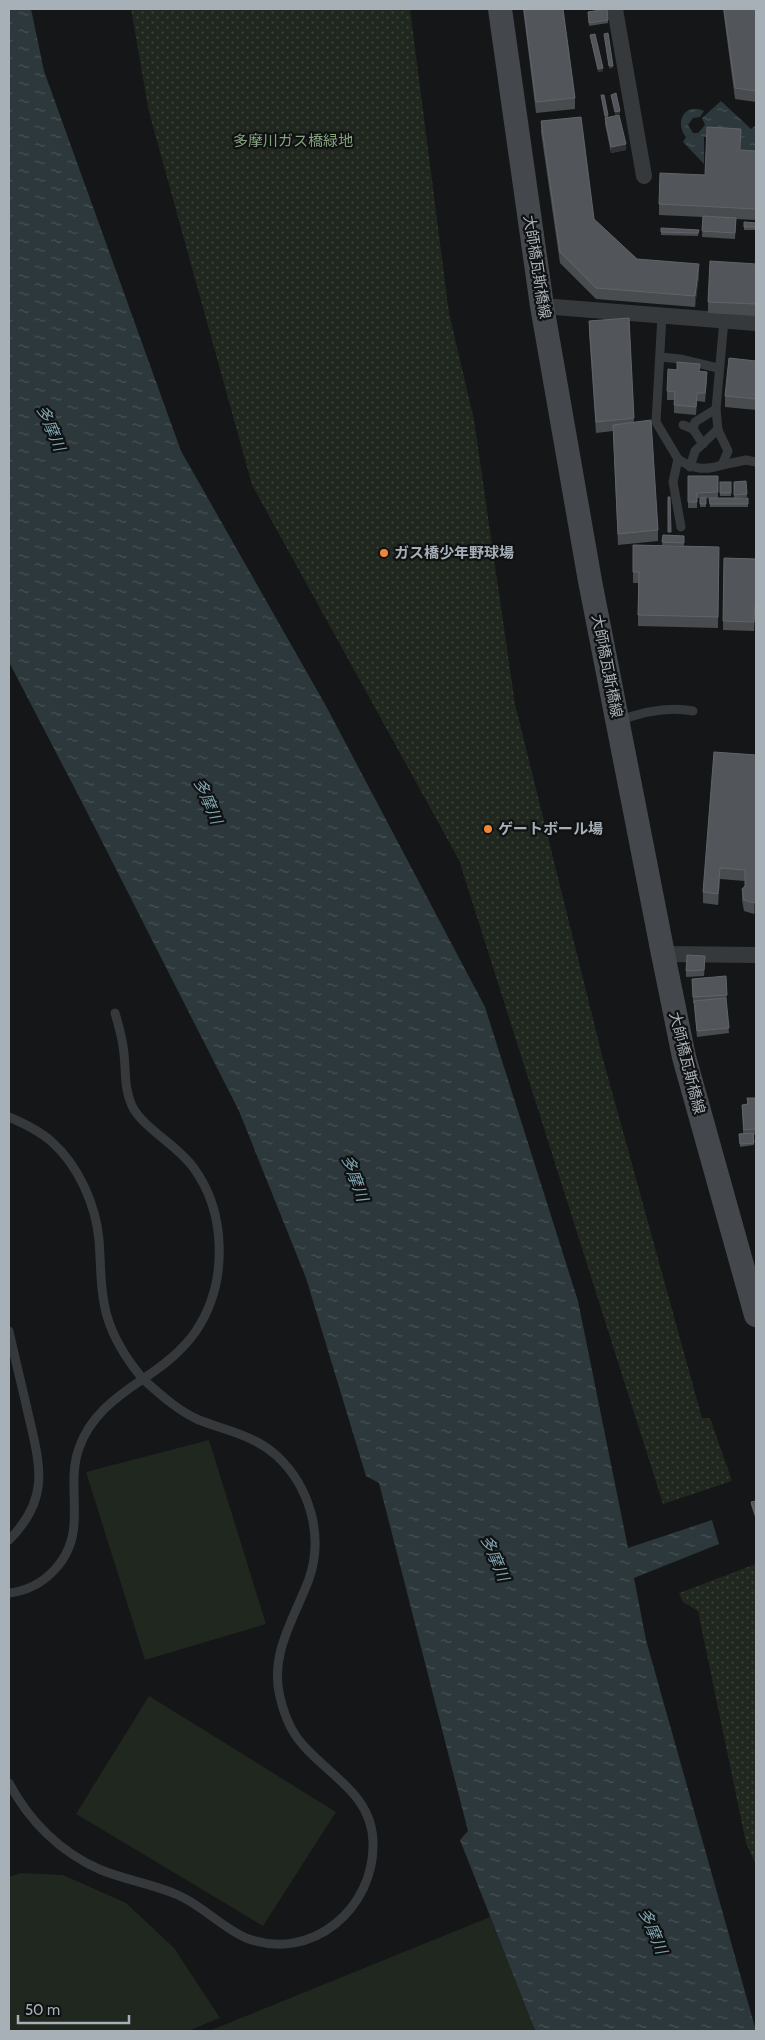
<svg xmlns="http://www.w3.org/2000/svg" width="765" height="2040" font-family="Cabin,'Noto Sans JP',sans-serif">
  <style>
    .grass { fill: #20271f }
    .park { fill: url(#park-dots) }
    .water { fill: url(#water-ripples) }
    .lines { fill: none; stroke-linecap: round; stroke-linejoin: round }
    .lane { stroke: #36393c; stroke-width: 9 }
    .street { stroke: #36393c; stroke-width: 16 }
    .secondary { stroke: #44484c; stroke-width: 24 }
    .wall { fill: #484c4f }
    .shaded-wall { fill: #2f3234 }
    .building { fill: #52565a; stroke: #606469 }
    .poi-dot { fill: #ee8636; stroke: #101112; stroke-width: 2 }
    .labels { text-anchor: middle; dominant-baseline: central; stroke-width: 4.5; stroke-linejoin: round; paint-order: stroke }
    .park-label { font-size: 15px; fill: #85a27f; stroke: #101112 }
    .street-label { font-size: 15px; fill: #a7b0b7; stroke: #101112 }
    .poi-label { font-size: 15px; font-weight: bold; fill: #a7b0b7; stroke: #101112; text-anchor: start }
    .water-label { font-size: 16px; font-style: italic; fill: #7fa5b1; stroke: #101112 }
  </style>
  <defs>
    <pattern id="park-dots" width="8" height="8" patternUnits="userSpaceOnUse" patternTransform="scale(1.25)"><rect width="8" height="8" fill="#20271f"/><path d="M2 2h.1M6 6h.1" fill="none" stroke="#3e443d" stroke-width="1.8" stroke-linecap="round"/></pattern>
    <pattern id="water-ripples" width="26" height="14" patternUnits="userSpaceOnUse" patternTransform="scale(1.25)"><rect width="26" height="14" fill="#2c383b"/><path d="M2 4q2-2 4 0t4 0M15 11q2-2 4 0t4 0" fill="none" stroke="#485255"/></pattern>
  </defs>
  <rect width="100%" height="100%" fill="#151617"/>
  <g class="grass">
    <polygon points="209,1440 266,1624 145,1660 86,1472"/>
    <polygon points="149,1696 336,1812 263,1926 76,1814"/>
    <polygon points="21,1873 63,1875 126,1903 174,1948 220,2018 188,2031 9,2031 9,1877"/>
    <polygon points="490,1917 536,2031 209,2031"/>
  </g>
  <g class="park">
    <polygon points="131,9 410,9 449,313 474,420 515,704 603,1059 702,1418 710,1418 732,1481 663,1504 459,860 252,485 149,112"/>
    <polygon points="756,1564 756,1865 746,1843 698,1611 683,1602 679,1593"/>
  </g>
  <g class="water">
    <polygon points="9,9 31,9 44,71 181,451 326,706 485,1007 578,1301 628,1548 712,1520 719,1544 634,1578 646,1640 756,2031 536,2031 533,2025 460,1840 468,1831 379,1483 366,1476 306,1278 239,1111 87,812 9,662"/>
    <path d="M721 101 751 129 756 125V155L741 153V139L704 137V164L683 142 686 137C674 122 685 102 704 111L700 117 693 118 688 125 693 133H698L705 125 702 118Z"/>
  </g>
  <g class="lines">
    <g class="lane">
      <polyline points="662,316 656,422 678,459 673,482 681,527"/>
      <polyline points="660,357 680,359 718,368"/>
      <polyline points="683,425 693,429"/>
      <polyline points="703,444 693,429 695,422 716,409"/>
      <path d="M678 459C692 469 705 471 722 465L728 451 718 430 716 409 724 320"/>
      <polyline points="722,465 746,460 756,462"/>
      <polyline points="690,467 695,451 718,429"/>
      <path d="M618 721C642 712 668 706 693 711"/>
      <path d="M9 1117C23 1123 40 1131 52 1142 78 1165 96 1205 99 1240 101 1266 100 1291 107 1316 114 1340 127 1360 143 1379 164 1365 182 1351 196 1331 228 1283 227 1213 193 1167 177 1145 143 1128 132 1106 124 1088 126 1072 124 1054 123 1040 119 1027 115 1013"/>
      <path d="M9 1331C15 1359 22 1386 28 1413 40 1465 51 1498 9 1540"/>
      <path d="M9 1593C44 1589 72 1560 74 1524 76 1497 70 1474 79 1448 90 1416 116 1397 143 1379 160 1394 178 1411 199 1420 227 1431 254 1435 277 1456 310 1487 324 1536 309 1579 295 1617 269 1654 280 1697 284 1714 291 1732 303 1745 330 1776 372 1795 373 1842 375 1908 312 1963 246 1938 221 1927 203 1906 178 1895 153 1884 126 1880 101 1870 61 1853 29 1821 9 1783"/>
    </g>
    <g class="street">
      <polyline points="615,9 644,176"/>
      <polyline points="542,306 756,323"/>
      <polyline points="663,954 756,955"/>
    </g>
    <polyline class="secondary" points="500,9 542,306 590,581 663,954 684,1057 756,1315"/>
  </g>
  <g class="wall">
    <polygon points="523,9 563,9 575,98 575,109 536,113"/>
    <polygon points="723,9 756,9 756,102 735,99"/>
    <polygon points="588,12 608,20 608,23 589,26"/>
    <polygon points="590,35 603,71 598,72"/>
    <polygon points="601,95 608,117 626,150 611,153 605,124 605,118"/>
    <polygon points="541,121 594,219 637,259 699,276 695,307 596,299 560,263 541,132"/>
    <polygon points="740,150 756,151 756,220 736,219 735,239 702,237 703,217 659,215 659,204 705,175"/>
    <polygon points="744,222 756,223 756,230 744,230"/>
    <polygon points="661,228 699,230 698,236 661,235"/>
    <polygon points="756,264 756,316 708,313 708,302"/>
    <polygon points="629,318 634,423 658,530 658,541 618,545 613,431 596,433 589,332 589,321"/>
    <polygon points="756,361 756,410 725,407 725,396"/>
    <polygon points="700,371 707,380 705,402 697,401 696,415 674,413 674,400 667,400 667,391"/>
    <polygon points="688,476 718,476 718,498 706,498 706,507 700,507 700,498 697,498 697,508 688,508"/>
    <polygon points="746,481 747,497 734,498 734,482"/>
    <rect x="720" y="482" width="11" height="14"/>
    <polygon points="709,498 748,498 748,507 710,507"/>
    <polygon points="663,535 684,536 684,546 662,545"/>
    <polygon points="633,545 719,547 718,628 638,626 638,583 633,583"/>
    <polygon points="724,558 756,559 756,614 755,614 754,631 723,630"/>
    <polygon points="756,755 754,914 744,911 742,900 742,889 745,886 745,881 720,879 718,905 703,903 703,892"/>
    <polygon points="705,962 704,976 686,977 686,971"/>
    <polygon points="692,979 727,995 726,1001 729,1033 697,1037 694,1003 693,1003"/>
    <polygon points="747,1098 756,1098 756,1134 754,1135 754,1145 740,1147 739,1134 743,1133 742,1105 747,1104"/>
    <polygon points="756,1501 756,1520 751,1505 751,1502"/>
  </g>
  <g class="shaded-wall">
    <polygon points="609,66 613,66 613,68 609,69"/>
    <polygon points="603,68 603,71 598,72 598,69"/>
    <polygon points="620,111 620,114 615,115 615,112"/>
    <polygon points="626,144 626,150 611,153 611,147"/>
    <polygon points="699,264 699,276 695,307 695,296"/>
    <polygon points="720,868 720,879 718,905 718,894"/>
    <polygon points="756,902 756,913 754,914 754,903"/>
  </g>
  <g class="building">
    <polygon points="524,9 563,9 575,98 536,102"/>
    <polygon points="607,9 608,20 589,23 588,12"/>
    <polygon points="724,9 756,9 756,91 735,88"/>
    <polygon points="608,33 613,66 609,66 604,34"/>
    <polygon points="595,34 603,68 598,69 590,35"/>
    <polygon points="616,93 620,111 615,112 611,95"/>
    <polygon points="601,95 604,95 608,115 605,116"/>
    <polygon points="619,115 626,144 611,147 605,118"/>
    <polygon points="581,117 594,219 637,259 699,264 695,296 596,288 560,252 541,121"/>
    <polygon points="707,127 741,129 740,150 756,151 756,209 659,204 660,173 705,175"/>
    <polygon points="703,216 736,218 735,233 702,231"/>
    <polygon points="744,222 756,223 756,227 744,227"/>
    <polygon points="661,228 699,230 698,233 661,232"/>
    <polygon points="710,261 756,264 756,304 708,302"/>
    <polygon points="629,318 634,418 596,422 589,321"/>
    <polygon points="729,358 756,361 756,399 725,396"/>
    <polygon points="677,362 700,364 699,371 707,372 705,393 697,393 696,407 674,405 675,392 667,391 668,369 677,370"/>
    <polygon points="651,420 658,530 618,534 613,425"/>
    <polygon points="688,476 718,476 718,492 697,493 697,502 688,502"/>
    <polygon points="746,481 747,494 734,495 734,482"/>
    <rect x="720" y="482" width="11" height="11"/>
    <polygon points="668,497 670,497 671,532 668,532"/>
    <polygon points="706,497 706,504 700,504 700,498"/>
    <polygon points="709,498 748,498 748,504 710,504"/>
    <polygon points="663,535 684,536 684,543 662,542"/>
    <polygon points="633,545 719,547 718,617 638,615 639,572 633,572"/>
    <polygon points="724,558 756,559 756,605 755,605 754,622 723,621"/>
    <polygon points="714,752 756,755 756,902 754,903 744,900 742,889 745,886 745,870 720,868 718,894 703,892"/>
    <polygon points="687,955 705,956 704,970 686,971"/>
    <polygon points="726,976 727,995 693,997 692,979"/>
    <polygon points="726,998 729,1028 697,1031 694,1001"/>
    <polygon points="747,1098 756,1098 756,1129 744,1130 742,1105 748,1104"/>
    <polygon points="753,1133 754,1143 740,1144 739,1134"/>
    <polygon points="756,1501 756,1517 751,1502"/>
  </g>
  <g class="poi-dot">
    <circle cx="384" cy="553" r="5"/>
    <circle cx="488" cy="829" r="5"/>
  </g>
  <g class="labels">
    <g class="park-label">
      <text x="293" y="141">多摩川ガス橋緑地</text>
    </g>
    <g class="street-label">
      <text transform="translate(537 267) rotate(81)">大師橋瓦斯橋線</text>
      <text transform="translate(607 666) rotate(79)">大師橋瓦斯橋線</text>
      <text transform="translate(687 1063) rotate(76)">大師橋瓦斯橋線</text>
    </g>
    <g class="poi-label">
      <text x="394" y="553">ガス橋少年野球場</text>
      <text x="498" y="829">ゲートボール場</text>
    </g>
    <g class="water-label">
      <text transform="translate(51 428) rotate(67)">多摩川</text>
      <text transform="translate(208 801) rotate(67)">多摩川</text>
      <text transform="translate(355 1178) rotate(70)">多摩川</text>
      <text transform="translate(495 1558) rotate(67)">多摩川</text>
      <text transform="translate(653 1931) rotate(67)">多摩川</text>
    </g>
  </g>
  <rect width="765" height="2040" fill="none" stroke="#a7b0b7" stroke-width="20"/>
  <path d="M18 2015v8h111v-8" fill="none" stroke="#a7b0b7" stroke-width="2.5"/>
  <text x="25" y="2015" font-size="15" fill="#a7b0b7" stroke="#101112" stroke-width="4" paint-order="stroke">50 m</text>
</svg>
